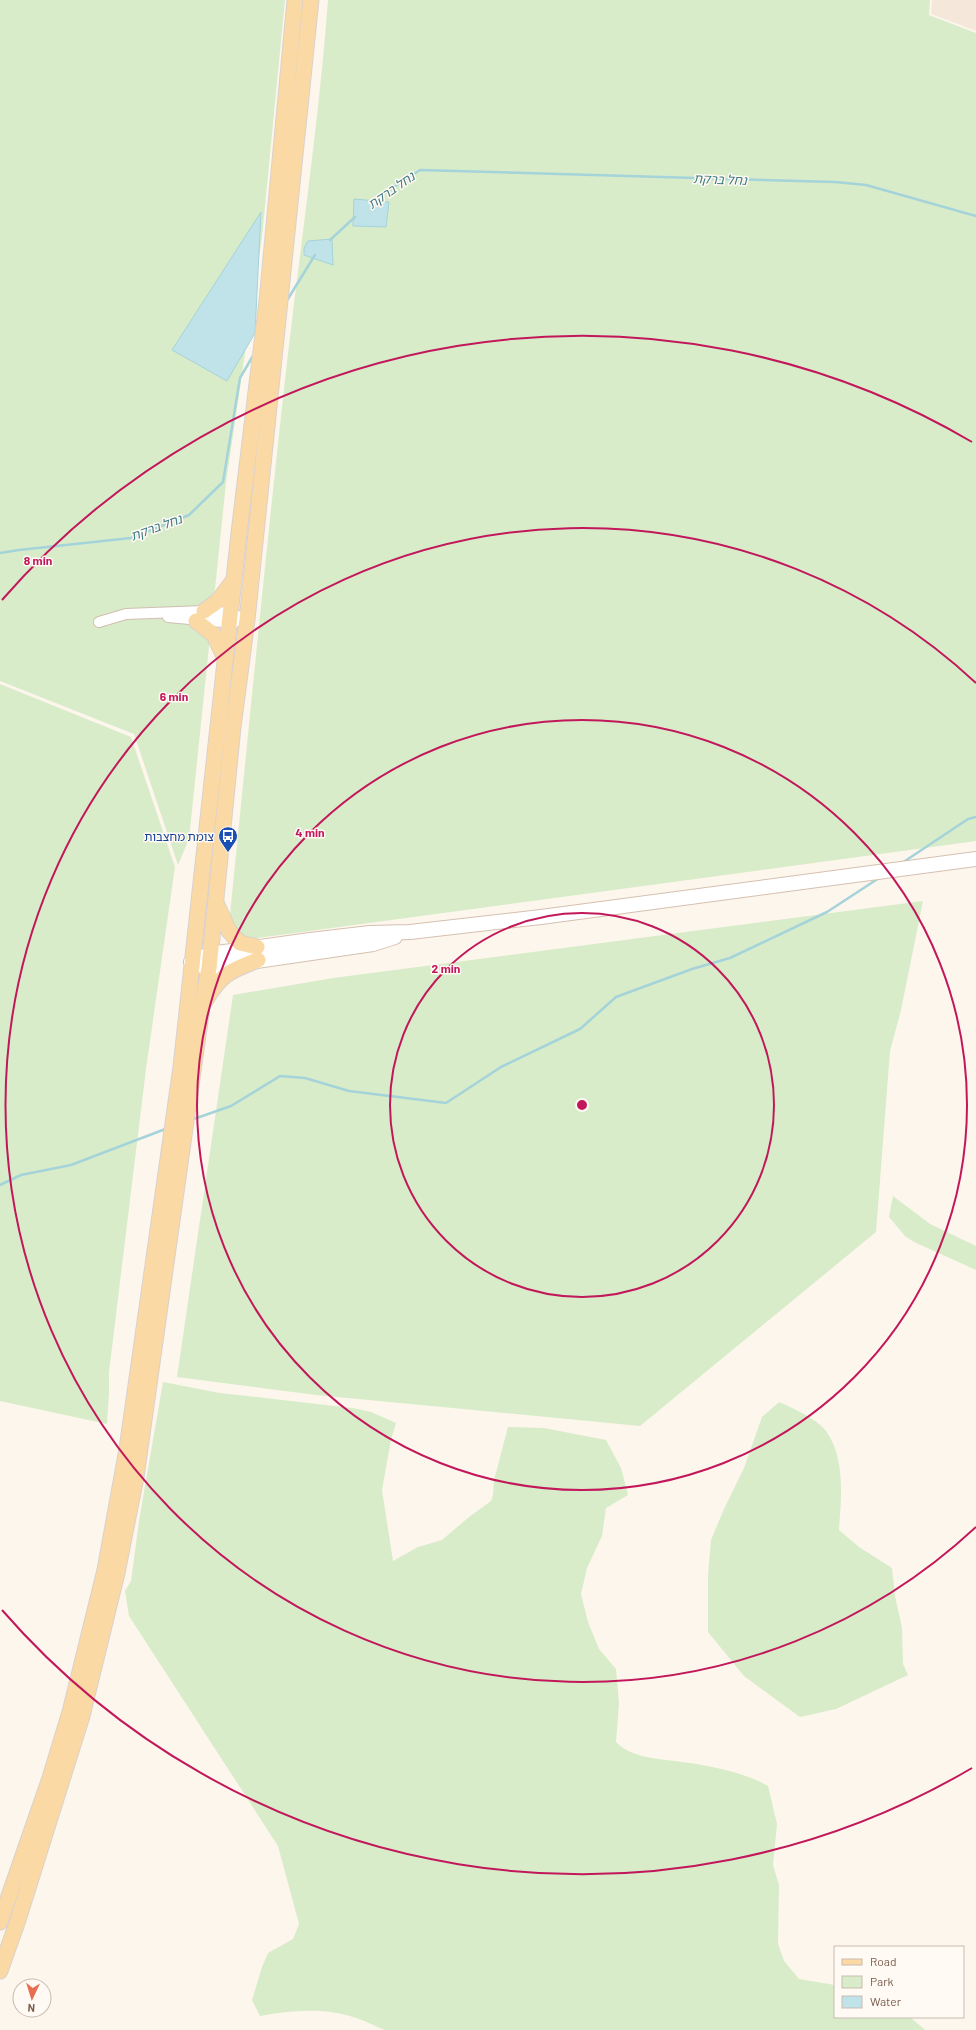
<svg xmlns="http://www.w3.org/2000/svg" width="976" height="2030" font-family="Barlow,'Noto Sans Hebrew',sans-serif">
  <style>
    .residential { fill: #f5e8da }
    .green { fill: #d8ecc9 }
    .water { fill: #bfe3e8; stroke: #a5d3da }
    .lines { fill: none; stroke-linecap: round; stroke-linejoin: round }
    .stream { stroke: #a5d3da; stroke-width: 2.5 }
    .street-casing { stroke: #d1beb0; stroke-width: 12 }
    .secondary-casing { stroke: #d6c0b0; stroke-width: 16 }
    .primary-casing { stroke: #dad1cd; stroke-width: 17 }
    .street { stroke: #fff; stroke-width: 10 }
    .secondary { stroke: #fff; stroke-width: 14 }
    .primary { stroke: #fbd9a5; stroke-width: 15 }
    .ring { fill: none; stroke: #c2185b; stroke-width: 2 }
    .labels { text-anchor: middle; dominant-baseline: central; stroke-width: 3; stroke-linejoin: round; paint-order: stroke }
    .transit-label { font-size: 12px; fill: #164399; stroke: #fffaf3; text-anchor: end }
    .water-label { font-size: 13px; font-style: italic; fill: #437c86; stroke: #fffaf3 }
    .centre { fill: #c2185b; stroke: #fffaf3; stroke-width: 2 }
    .ring-label { font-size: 12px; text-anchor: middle; font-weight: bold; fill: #c2185b; stroke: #fffaf3; stroke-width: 3; stroke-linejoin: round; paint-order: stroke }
  </style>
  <rect width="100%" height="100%" fill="#fdf6ec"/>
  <polygon class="residential" points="932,0 976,0 976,31 931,14"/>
  <g class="green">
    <polygon points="0,0 285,0 262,237 226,483 189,839 178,865 134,734 0,681"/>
    <path d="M328 0H930L929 15 976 33V841L243 940 229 924C248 737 266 549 287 362 301 241 319 121 328 0Z"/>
    <polygon points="0,684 131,737 175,867 146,1069 109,1372 109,1393 107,1424 0,1401"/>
    <polygon points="923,901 901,1010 890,1051 876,1232 640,1426 316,1395 177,1377 233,995 333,978"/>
    <polygon points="893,1196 930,1224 976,1246 976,1270 914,1242 905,1236 889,1217"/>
    <path d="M163 1382 220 1393 352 1408 371 1412 396 1423 391 1440 382 1490 393 1561 418 1547 442 1540 469 1517 491 1501 493 1495 494 1480 508 1427 544 1428 606 1440 621 1468 628 1495 606 1508 602 1536 587 1568 581 1594 588 1622 599 1649 616 1669 619 1703 616 1742C633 1760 666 1759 689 1763 712 1766 749 1774 768 1786L777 1824 773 1865 779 1885 778 1944 784 1961 799 1979 835 1985V2017H910L925 2030H385C376 2027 368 2022 359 2019 328 2007 291 2010 260 2016L252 2000 262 1967 268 1953 293 1939 299 1924 278 1846 129 1616 125 1591 131 1581 139 1521Z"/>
    <path d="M779 1402C793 1408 817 1419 826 1431 846 1459 841 1498 839 1530L859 1547 892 1568 895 1596 902 1628 903 1664 908 1675 836 1709 800 1717 744 1676 708 1632V1575L711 1540 724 1509 744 1468 762 1417Z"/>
  </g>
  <g class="water">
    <polygon points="354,199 389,202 386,227 353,226"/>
    <polygon points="261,212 255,333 227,381 172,350"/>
    <polygon points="332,239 333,265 304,255 304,248 308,241"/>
  </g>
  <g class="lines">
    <g class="stream">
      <polyline points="371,202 420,170 835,182 866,185 976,216"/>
      <polyline points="330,240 355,217"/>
      <polyline points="286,302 315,255"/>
      <polyline points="0,553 19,550 131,538 189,515 223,482 240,378 254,354"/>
      <polyline points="902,863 968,819 976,817"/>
      <polyline points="191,1120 231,1106 280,1076 305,1078 349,1091 446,1103 501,1067 580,1029 616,997 692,969 730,958 827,912 879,878"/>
      <polyline points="0,1185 21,1175 71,1165 168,1128"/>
    </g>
    <g class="street-casing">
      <g id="street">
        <polyline points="168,617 234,623"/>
        <polyline points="99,622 126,614 204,611 231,613 247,620"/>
      </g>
    </g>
    <g class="secondary-casing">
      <g id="secondary">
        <polyline points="191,962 210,954 310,940 370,933 410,932 541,917 976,859"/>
        <polyline points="199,965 209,968 373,944 395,937"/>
      </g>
    </g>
    <g class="primary-casing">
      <g id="primary">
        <polyline points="204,611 218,601 233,581"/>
        <polyline points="196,621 214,635 225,658"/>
        <polyline points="217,905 229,931 240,943 257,947"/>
        <path d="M205 1001C222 973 230 971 258 960"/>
        <polyline points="0,1922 50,1778 70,1712 105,1570 127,1449 181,1067 239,533 267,301 295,0"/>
        <polyline points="0,1971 18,1920 82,1716 117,1573 136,1477 202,1007 209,968 233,727 247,620 311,0"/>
      </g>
    </g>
    <use href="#street" class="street"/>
    <use href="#secondary" class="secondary"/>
    <use href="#primary" class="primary"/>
  </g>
  <g class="ring">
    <circle cx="582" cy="1105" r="192"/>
    <circle cx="582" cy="1105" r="385"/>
    <path d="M976 1527A577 577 0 1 1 976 683"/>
    <path d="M972 1768A769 769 0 0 1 2 1610M2 600A769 769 0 0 1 972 442"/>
  </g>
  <defs>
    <g id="bus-pin" transform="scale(1)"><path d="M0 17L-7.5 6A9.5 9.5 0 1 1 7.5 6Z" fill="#1a4fb4" stroke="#fffaf3"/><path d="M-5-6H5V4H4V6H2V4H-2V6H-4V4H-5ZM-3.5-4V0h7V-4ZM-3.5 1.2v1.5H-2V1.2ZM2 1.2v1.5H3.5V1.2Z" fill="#fff"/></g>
  </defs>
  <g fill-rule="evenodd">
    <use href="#bus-pin" x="228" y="836"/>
  </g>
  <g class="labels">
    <g class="transit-label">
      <text x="214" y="836">צומת מחצבות</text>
    </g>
    <g class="water-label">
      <text transform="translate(720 179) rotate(2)">נחל ברקת</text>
      <text transform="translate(391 190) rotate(-35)">נחל ברקת</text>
      <text transform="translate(156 527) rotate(-20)">נחל ברקת</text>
    </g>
  </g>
  <circle cx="582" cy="1105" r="6" class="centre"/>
  <g class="ring-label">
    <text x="38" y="565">8 min</text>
    <text x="174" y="701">6 min</text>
    <text x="310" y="837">4 min</text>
    <text x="446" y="973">2 min</text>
  </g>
  <rect x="834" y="1946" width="130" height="72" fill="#fffaf3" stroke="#cabbb1"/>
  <rect x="842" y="1959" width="20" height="6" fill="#fbd9a5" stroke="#cabbb1"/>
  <text x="870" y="1966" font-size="12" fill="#7a5c4d">Road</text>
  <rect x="842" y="1976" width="20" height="12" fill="#d8ecc9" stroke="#cabbb1"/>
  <text x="870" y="1986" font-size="12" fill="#7a5c4d">Park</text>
  <rect x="842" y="1996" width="20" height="12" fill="#bfe3e8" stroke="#cabbb1"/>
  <text x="870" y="2006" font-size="12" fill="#7a5c4d">Water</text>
  <g transform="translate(32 1998) rotate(184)"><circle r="19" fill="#fffaf3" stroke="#cabbb1"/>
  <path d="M0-3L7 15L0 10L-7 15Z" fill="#e76f51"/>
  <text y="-6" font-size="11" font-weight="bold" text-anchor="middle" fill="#7a5c4d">N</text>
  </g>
</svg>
